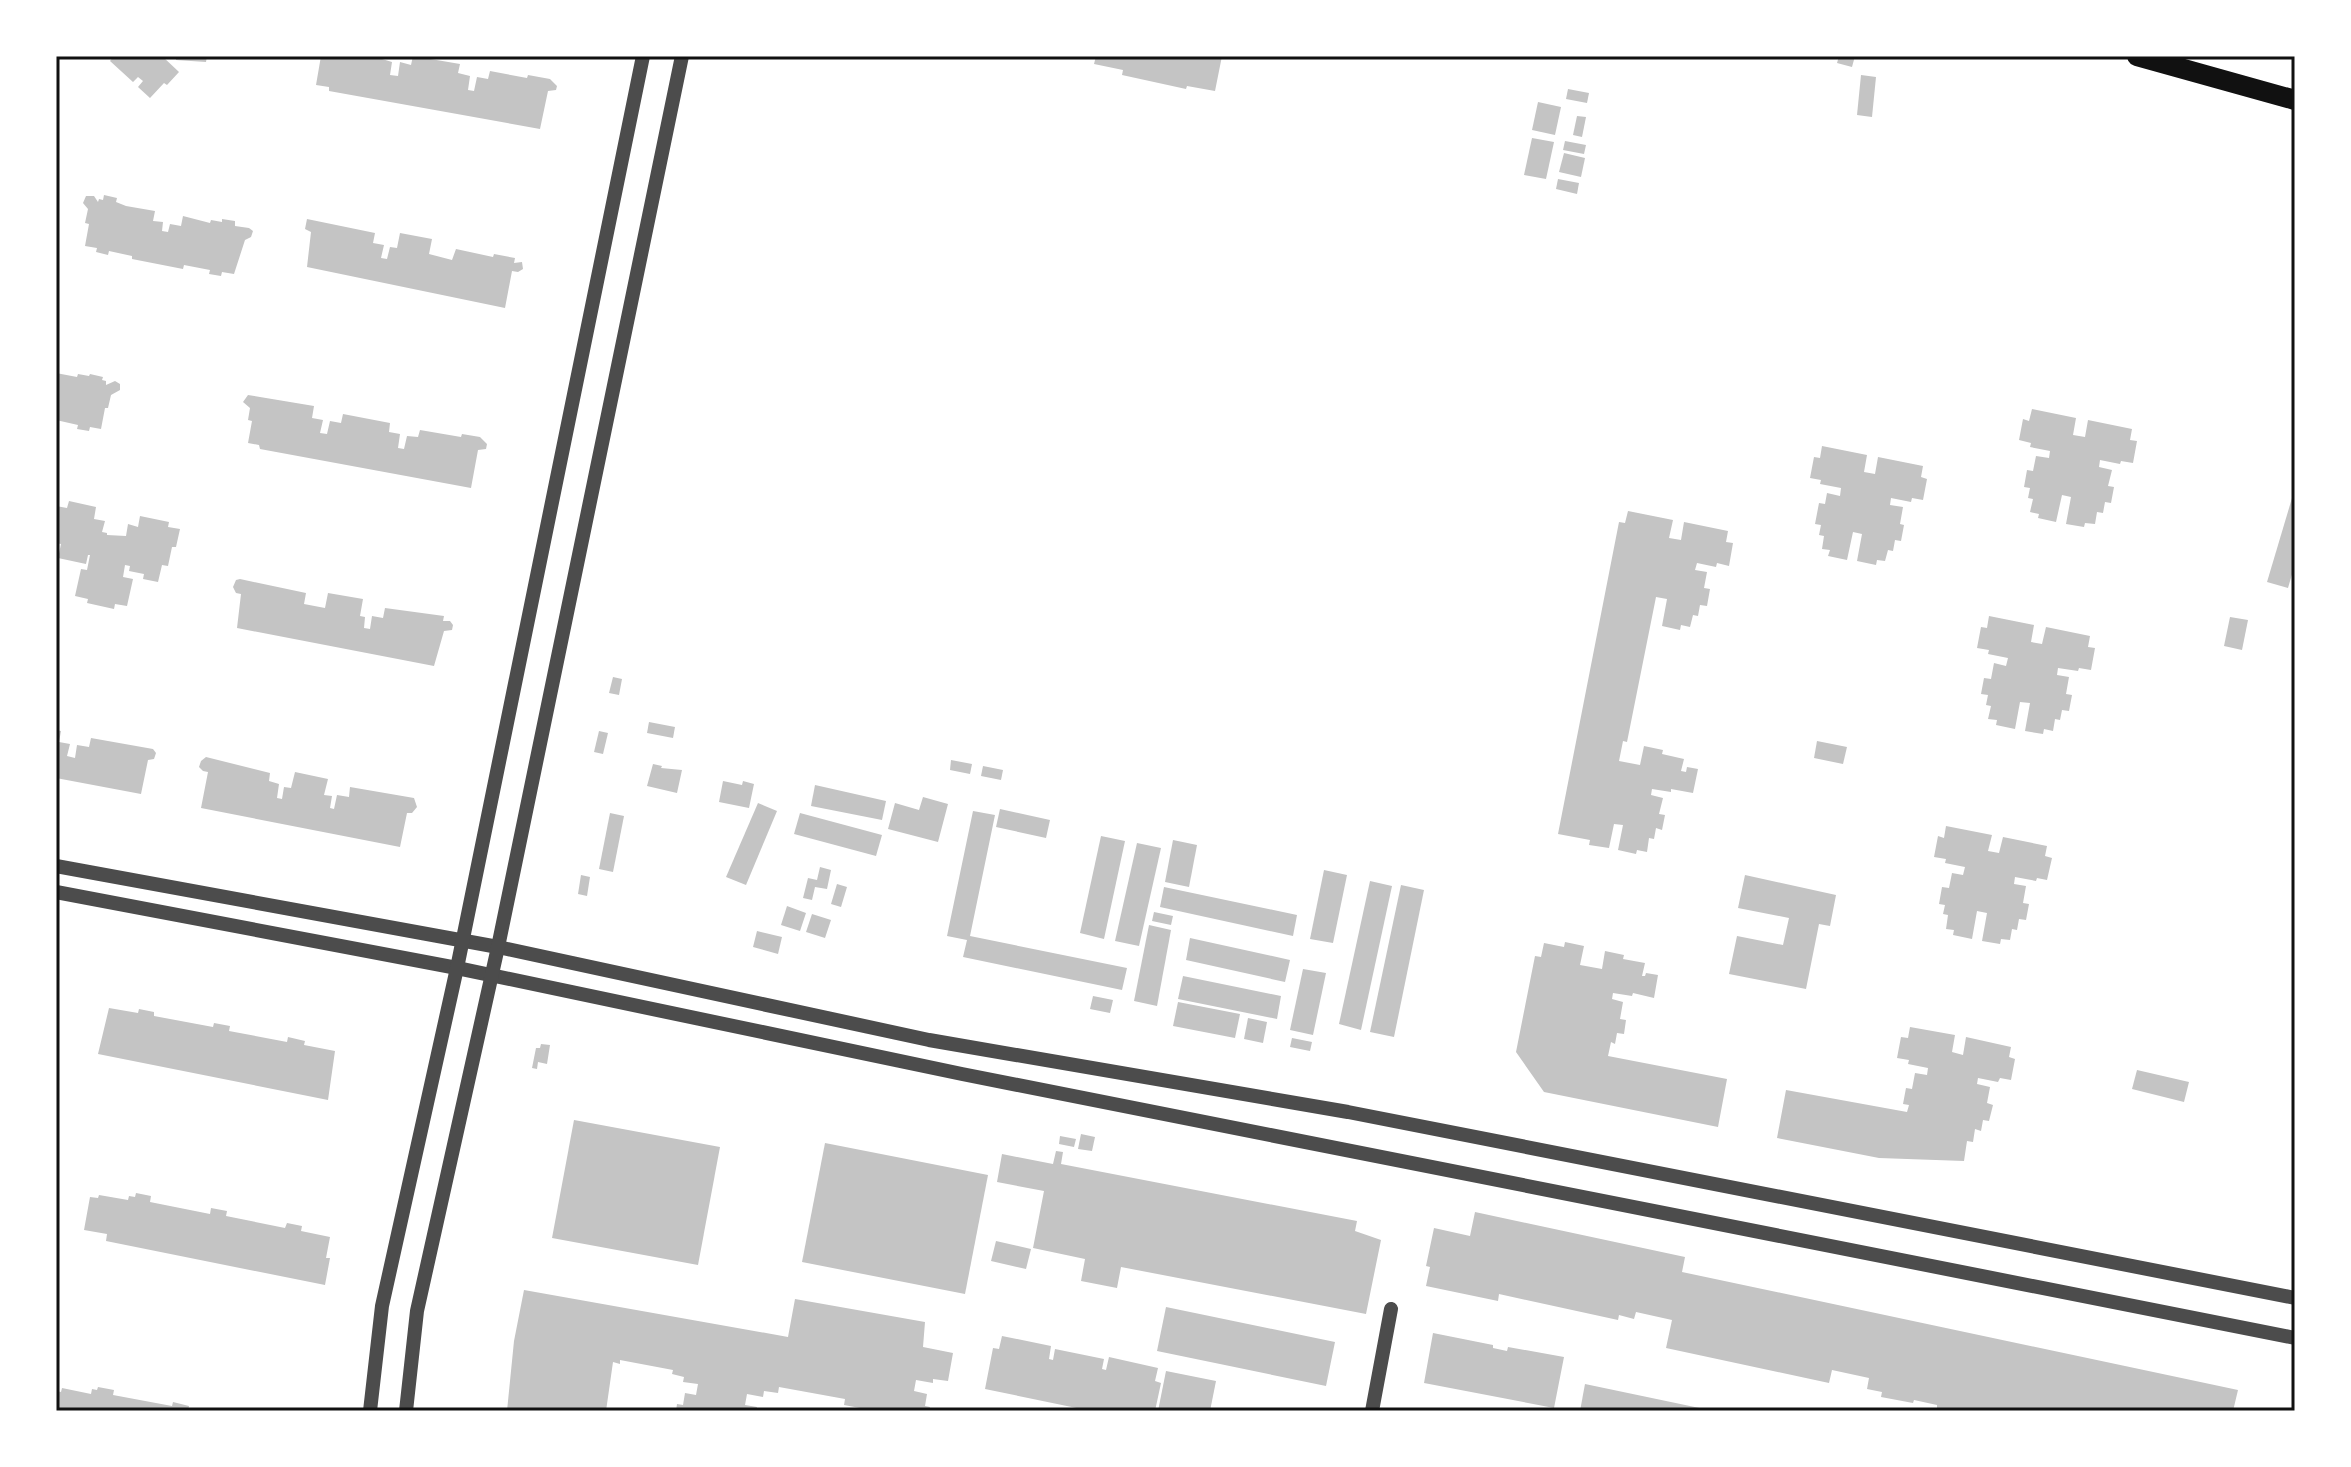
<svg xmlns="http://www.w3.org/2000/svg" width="2351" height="1467" font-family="Poppins,sans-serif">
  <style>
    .building { fill: #c4c4c4 }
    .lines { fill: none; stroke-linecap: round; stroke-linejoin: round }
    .tertiary { stroke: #4c4c4c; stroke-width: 14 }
    .primary { stroke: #111; stroke-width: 20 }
    .neatline { fill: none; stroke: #111; stroke-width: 3 }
  </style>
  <rect width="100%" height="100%" fill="#fff"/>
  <g class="building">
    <polygon points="114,56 162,56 179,72 167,85 164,83 150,98 138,87 143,81 138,77 133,82 110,61"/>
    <polygon points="176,56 207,56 206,62 176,60"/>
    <polygon points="321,56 383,56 382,59 392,62 390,75 398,76 400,62 411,65 413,56 460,64 458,73 470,76 468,90 474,91 477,77 488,79 490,71 527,78 528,75 550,79 557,86 556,90 548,91 540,129 329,91 329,87 316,85"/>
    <polygon points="1096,56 1222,56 1215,91 1187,86 1186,89 1122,75 1123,70 1094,64"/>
    <polygon points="1839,56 1855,56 1852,67 1837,63"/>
    <polygon points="1861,75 1876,77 1872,117 1857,115"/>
    <polygon points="1568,89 1589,93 1587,103 1566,99"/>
    <polygon points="1538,102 1561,107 1555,135 1532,130"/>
    <polygon points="1577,116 1586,117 1582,137 1573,135"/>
    <polygon points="1532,138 1554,142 1546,179 1524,175"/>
    <polygon points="1565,141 1586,145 1584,154 1563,150"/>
    <polygon points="1564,153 1585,158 1581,177 1559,172"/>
    <polygon points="1558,179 1579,183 1577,194 1556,189"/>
    <polygon points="104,195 117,198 116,202 126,206 155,211 153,221 163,222 162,231 168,232 170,224 181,226 183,216 210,223 211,220 222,222 222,219 235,221 235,226 249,228 253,231 251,237 245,240 234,274 222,272 221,276 209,274 210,270 184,265 183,269 132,259 132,256 109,251 108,255 96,252 97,248 85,246 89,224 85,223 88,209 83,203 86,196 94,196 98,202 99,199 103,200"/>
    <polygon points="307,219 375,233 373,243 384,245 381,258 387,259 390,247 397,248 400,233 432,239 429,254 452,260 456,249 493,257 494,254 515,258 514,263 522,262 523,269 518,272 512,271 505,308 307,267 311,232 305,229"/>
    <polygon points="56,373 77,377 78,374 89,376 90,374 103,377 102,380 106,381 106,385 115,381 120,384 120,390 111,395 108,408 105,408 101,429 90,427 89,431 77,429 78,425 56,420"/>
    <polygon points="248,395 314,406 312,418 323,420 320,433 327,434 330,421 341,423 343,414 390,423 389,432 400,434 398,448 404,449 407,436 418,437 420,430 461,437 462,434 480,437 487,444 486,449 478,450 471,488 260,449 259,445 248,443 252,421 248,420 250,408 243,402"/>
    <polygon points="2032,409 2076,418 2073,435 2085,437 2088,420 2132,429 2130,440 2137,441 2133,463 2121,461 2120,464 2100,460 2099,467 2112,470 2108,486 2114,487 2111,503 2105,502 2103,513 2097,512 2095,524 2085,523 2084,527 2066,524 2071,497 2062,495 2056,522 2038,518 2039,514 2030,512 2033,499 2028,498 2030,488 2024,487 2027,470 2033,471 2036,456 2049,458 2050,451 2030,447 2031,443 2019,440 2023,419 2029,421"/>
    <polygon points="1822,446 1867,455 1864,472 1875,474 1878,457 1923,466 1921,477 1927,479 1923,500 1912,498 1911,502 1891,498 1890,505 1903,507 1900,524 1904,525 1901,541 1895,540 1893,551 1888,550 1885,561 1877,560 1876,565 1857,561 1862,534 1853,532 1847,560 1828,556 1830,550 1822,549 1824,536 1819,535 1821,525 1815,524 1819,503 1825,504 1827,493 1840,496 1841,488 1820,484 1821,480 1810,478 1814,457 1820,458"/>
    <polygon points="2295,488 2295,564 2288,588 2267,582"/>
    <polygon points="69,501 96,507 94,519 105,521 102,532 107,533 107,535 126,536 128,524 138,527 140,516 169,522 168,527 180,529 176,547 172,547 168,566 162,565 158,582 143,579 144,574 129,571 130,566 125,565 123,577 133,579 127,606 115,604 114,609 87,603 88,599 75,596 81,569 87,570 90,555 88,555 86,564 58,558 61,544 56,543 56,506 67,508"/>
    <polygon points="1628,511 1673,520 1669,538 1681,540 1684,522 1728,531 1726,542 1733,543 1729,566 1717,563 1716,567 1697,563 1695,570 1707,572 1704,588 1710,589 1707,606 1700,605 1698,616 1693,615 1690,627 1681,625 1680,630 1662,626 1667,599 1656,597 1627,742 1623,741 1619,761 1640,765 1644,746 1663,750 1662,754 1684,759 1681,771 1686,772 1687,767 1698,769 1693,793 1671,789 1671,792 1652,789 1651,795 1663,798 1659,814 1665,815 1662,830 1656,828 1654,839 1649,838 1647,852 1637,850 1636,854 1618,850 1623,825 1614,824 1609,848 1589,845 1590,840 1558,834 1619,522 1625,523"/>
    <polygon points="240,579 306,593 304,604 325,608 328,593 363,599 360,616 365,617 364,628 370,629 372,616 383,618 385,608 444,616 443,621 450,621 453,625 452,630 444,631 434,666 237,628 241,594 236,593 233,587 236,580"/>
    <polygon points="1989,616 2034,625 2031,642 2042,644 2046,627 2090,636 2088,647 2095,648 2091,670 2079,668 2078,671 2058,668 2057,675 2069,677 2066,694 2072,695 2069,711 2062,710 2060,720 2055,719 2053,731 2044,729 2043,734 2025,731 2030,703 2020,702 2015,729 1996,725 1997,720 1988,719 1991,706 1986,705 1988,695 1981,694 1984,678 1991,679 1994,663 2006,666 2008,658 1988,654 1989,650 1977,648 1981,627 1987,628"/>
    <polygon points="2230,617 2248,620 2242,650 2224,646"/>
    <polygon points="613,677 622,679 619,695 609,693"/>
    <polygon points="649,722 675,727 673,738 647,733"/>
    <polygon points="56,730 61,731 59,742 70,744 67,756 75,758 77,745 89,747 91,738 153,749 156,753 154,759 148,760 141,794 56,778"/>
    <polygon points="599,731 608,733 603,754 594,752"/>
    <polygon points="1817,741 1847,747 1843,764 1814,758"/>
    <polygon points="206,757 270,773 269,781 279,784 277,798 282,799 284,787 291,788 295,772 328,779 324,795 332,796 330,808 334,809 337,795 349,797 350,787 414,798 417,807 412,813 407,813 400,847 201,808 208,772 203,771 199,767 201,761"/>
    <polygon points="951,760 972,764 970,774 950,770"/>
    <polygon points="653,764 662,766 661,768 682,770 677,793 647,786"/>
    <polygon points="983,766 1003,770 1001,780 981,776"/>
    <polygon points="723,781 742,785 743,781 754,784 749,808 719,802"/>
    <polygon points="815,785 886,801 882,820 811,806"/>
    <polygon points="923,797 948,804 938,842 888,829 895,803 919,810"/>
    <polygon points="758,803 777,811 746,885 726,877"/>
    <polygon points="1000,809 1050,820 1046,838 996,827"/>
    <polygon points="973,811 995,815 970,936 1127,968 1122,990 963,957 967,940 947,936"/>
    <polygon points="610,813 624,816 613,872 599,869"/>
    <polygon points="800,813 882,835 876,856 794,834"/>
    <polygon points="1946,826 1992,835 1988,851 1999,853 2003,837 2047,846 2045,856 2052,858 2047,880 2037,878 2036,881 2015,877 2014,884 2026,886 2023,903 2029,904 2026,920 2019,919 2017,930 2012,929 2010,940 2001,939 2000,944 1982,941 1987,913 1977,911 1972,939 1953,935 1954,930 1946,929 1948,915 1943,914 1945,905 1939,904 1942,887 1949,888 1952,873 1963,875 1965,867 1945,863 1946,859 1934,857 1938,836 1944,838"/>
    <polygon points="1101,836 1125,841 1104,939 1080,933"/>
    <polygon points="1173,840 1197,845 1189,887 1165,882"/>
    <polygon points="1137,843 1161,848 1139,946 1115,941"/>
    <polygon points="820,867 831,870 827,889 815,887 812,900 803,898 808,878 817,880"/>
    <polygon points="1324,870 1347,875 1333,943 1310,939"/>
    <polygon points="581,875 590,877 587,896 578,894"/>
    <polygon points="1745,875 1836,895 1830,926 1819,924 1806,989 1729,974 1737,936 1783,945 1789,918 1738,908"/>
    <polygon points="1370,881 1392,886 1361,1030 1339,1024"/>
    <polygon points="837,884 847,887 841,907 831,904"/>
    <polygon points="1401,885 1424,890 1394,1037 1370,1032"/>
    <polygon points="1164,887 1297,915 1293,936 1160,907"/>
    <polygon points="787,906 806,913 800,931 781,925"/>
    <polygon points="1154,912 1173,916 1171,925 1152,921"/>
    <polygon points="812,914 831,920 825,938 806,932"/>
    <polygon points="1149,925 1171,930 1157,1006 1134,1001"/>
    <polygon points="757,931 782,937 778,954 753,947"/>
    <polygon points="1190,938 1290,960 1285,982 1186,960"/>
    <polygon points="1565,942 1584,946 1580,965 1602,969 1605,951 1624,955 1623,959 1645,963 1642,976 1645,976 1646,973 1658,975 1654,998 1633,993 1632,996 1613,993 1612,999 1623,1002 1620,1019 1626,1020 1624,1034 1617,1033 1615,1044 1611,1042 1608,1056 1727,1079 1718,1127 1544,1092 1516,1052 1535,956 1541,957 1544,943 1564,947"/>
    <polygon points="1303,969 1326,973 1313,1035 1290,1030"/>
    <polygon points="1183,976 1281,996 1277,1019 1178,999"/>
    <polygon points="1093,996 1113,1000 1110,1013 1090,1009"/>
    <polygon points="1178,1002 1240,1014 1235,1038 1173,1026"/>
    <polygon points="109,1008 138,1013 139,1009 154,1012 154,1016 213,1027 214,1023 230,1026 229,1031 287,1042 288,1037 305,1041 304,1045 335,1051 328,1100 98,1054"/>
    <polygon points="1248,1018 1267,1022 1263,1043 1244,1039"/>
    <polygon points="1910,1027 1955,1035 1952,1052 1963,1055 1966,1037 2011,1047 2009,1057 2015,1059 2011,1080 2000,1078 1998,1082 1978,1078 1977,1084 1990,1087 1987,1103 1993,1105 1989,1121 1983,1120 1981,1131 1975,1129 1973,1142 1967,1141 1964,1161 1879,1158 1777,1138 1786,1090 1907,1112 1909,1105 1903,1104 1906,1088 1912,1089 1915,1073 1927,1075 1928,1068 1908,1064 1909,1060 1897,1058 1901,1037 1908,1038"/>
    <polygon points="1292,1038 1312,1042 1310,1051 1290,1047"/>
    <polygon points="541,1044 550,1045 547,1064 538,1062 537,1069 532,1068 536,1048 540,1048"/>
    <polygon points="2137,1070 2189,1082 2184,1102 2132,1089"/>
    <polygon points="574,1120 720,1147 698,1265 552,1238"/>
    <polygon points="1081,1134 1095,1137 1092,1151 1078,1149"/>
    <polygon points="1060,1136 1076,1139 1074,1147 1059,1144"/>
    <polygon points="825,1143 988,1175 965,1294 802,1262"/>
    <polygon points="1056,1151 1063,1152 1061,1164 1357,1221 1355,1231 1381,1240 1366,1314 1121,1267 1117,1288 1081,1281 1085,1259 1033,1248 1044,1191 997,1182 1002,1154 1053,1164"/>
    <polygon points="136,1193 151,1196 150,1202 210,1214 211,1208 227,1211 226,1216 285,1228 287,1223 302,1226 301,1231 330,1237 326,1258 330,1258 325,1285 106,1241 107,1234 84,1230 90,1197 98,1198 99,1195 128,1200 129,1196 135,1197"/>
    <polygon points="1475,1212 1685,1257 1682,1272 2238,1390 2233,1411 1947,1411 1937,1409 1937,1405 1914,1400 1913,1403 1881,1397 1882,1392 1867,1389 1869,1378 1832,1370 1829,1383 1666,1348 1672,1320 1636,1312 1634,1319 1619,1315 1618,1320 1499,1294 1498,1301 1426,1286 1430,1267 1426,1266 1434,1228 1470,1236"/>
    <polygon points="996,1241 1031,1249 1026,1269 991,1261"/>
    <polygon points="524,1290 788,1337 795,1299 925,1322 923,1347 953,1353 948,1381 933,1379 933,1383 916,1380 914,1391 927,1394 925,1406 930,1407 929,1411 860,1411 860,1408 844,1405 845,1399 779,1387 778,1393 764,1391 763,1397 747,1394 745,1405 757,1407 756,1411 676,1411 677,1404 683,1405 685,1393 696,1395 698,1384 683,1382 684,1377 672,1374 673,1370 620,1360 620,1364 613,1362 606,1411 507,1411 514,1341"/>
    <polygon points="1166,1307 1335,1342 1326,1386 1157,1351"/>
    <polygon points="1433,1333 1493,1345 1493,1348 1507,1351 1508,1347 1564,1357 1554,1408 1424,1383"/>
    <polygon points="1002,1336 1051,1346 1049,1359 1053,1360 1055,1349 1104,1359 1102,1369 1106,1370 1109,1357 1158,1368 1155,1381 1161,1383 1155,1411 1091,1411 985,1389 993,1348 999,1349"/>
    <polygon points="1166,1371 1216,1381 1210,1411 1158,1411"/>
    <polygon points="1585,1384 1709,1410 1709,1411 1580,1411"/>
    <polygon points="98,1387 114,1390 113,1395 172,1406 173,1402 189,1406 188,1411 56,1411 56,1391 61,1392 62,1388 91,1394 92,1389 97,1390"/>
  </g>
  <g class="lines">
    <g class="tertiary">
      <polyline points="56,866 498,947 929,1040 1348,1112 2295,1298"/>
      <polyline points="56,892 457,968 962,1074 2295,1338"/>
      <polyline points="370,1411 382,1306 457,968 643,56"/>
      <polyline points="406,1411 417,1311 498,947 682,56"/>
      <polyline points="1372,1411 1391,1309"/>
    </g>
    <polyline class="primary" points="2137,56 2295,100"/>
  </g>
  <rect width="2351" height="1467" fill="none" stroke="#ffffff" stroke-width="116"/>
  <rect x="58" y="58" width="2235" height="1351" class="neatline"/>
</svg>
